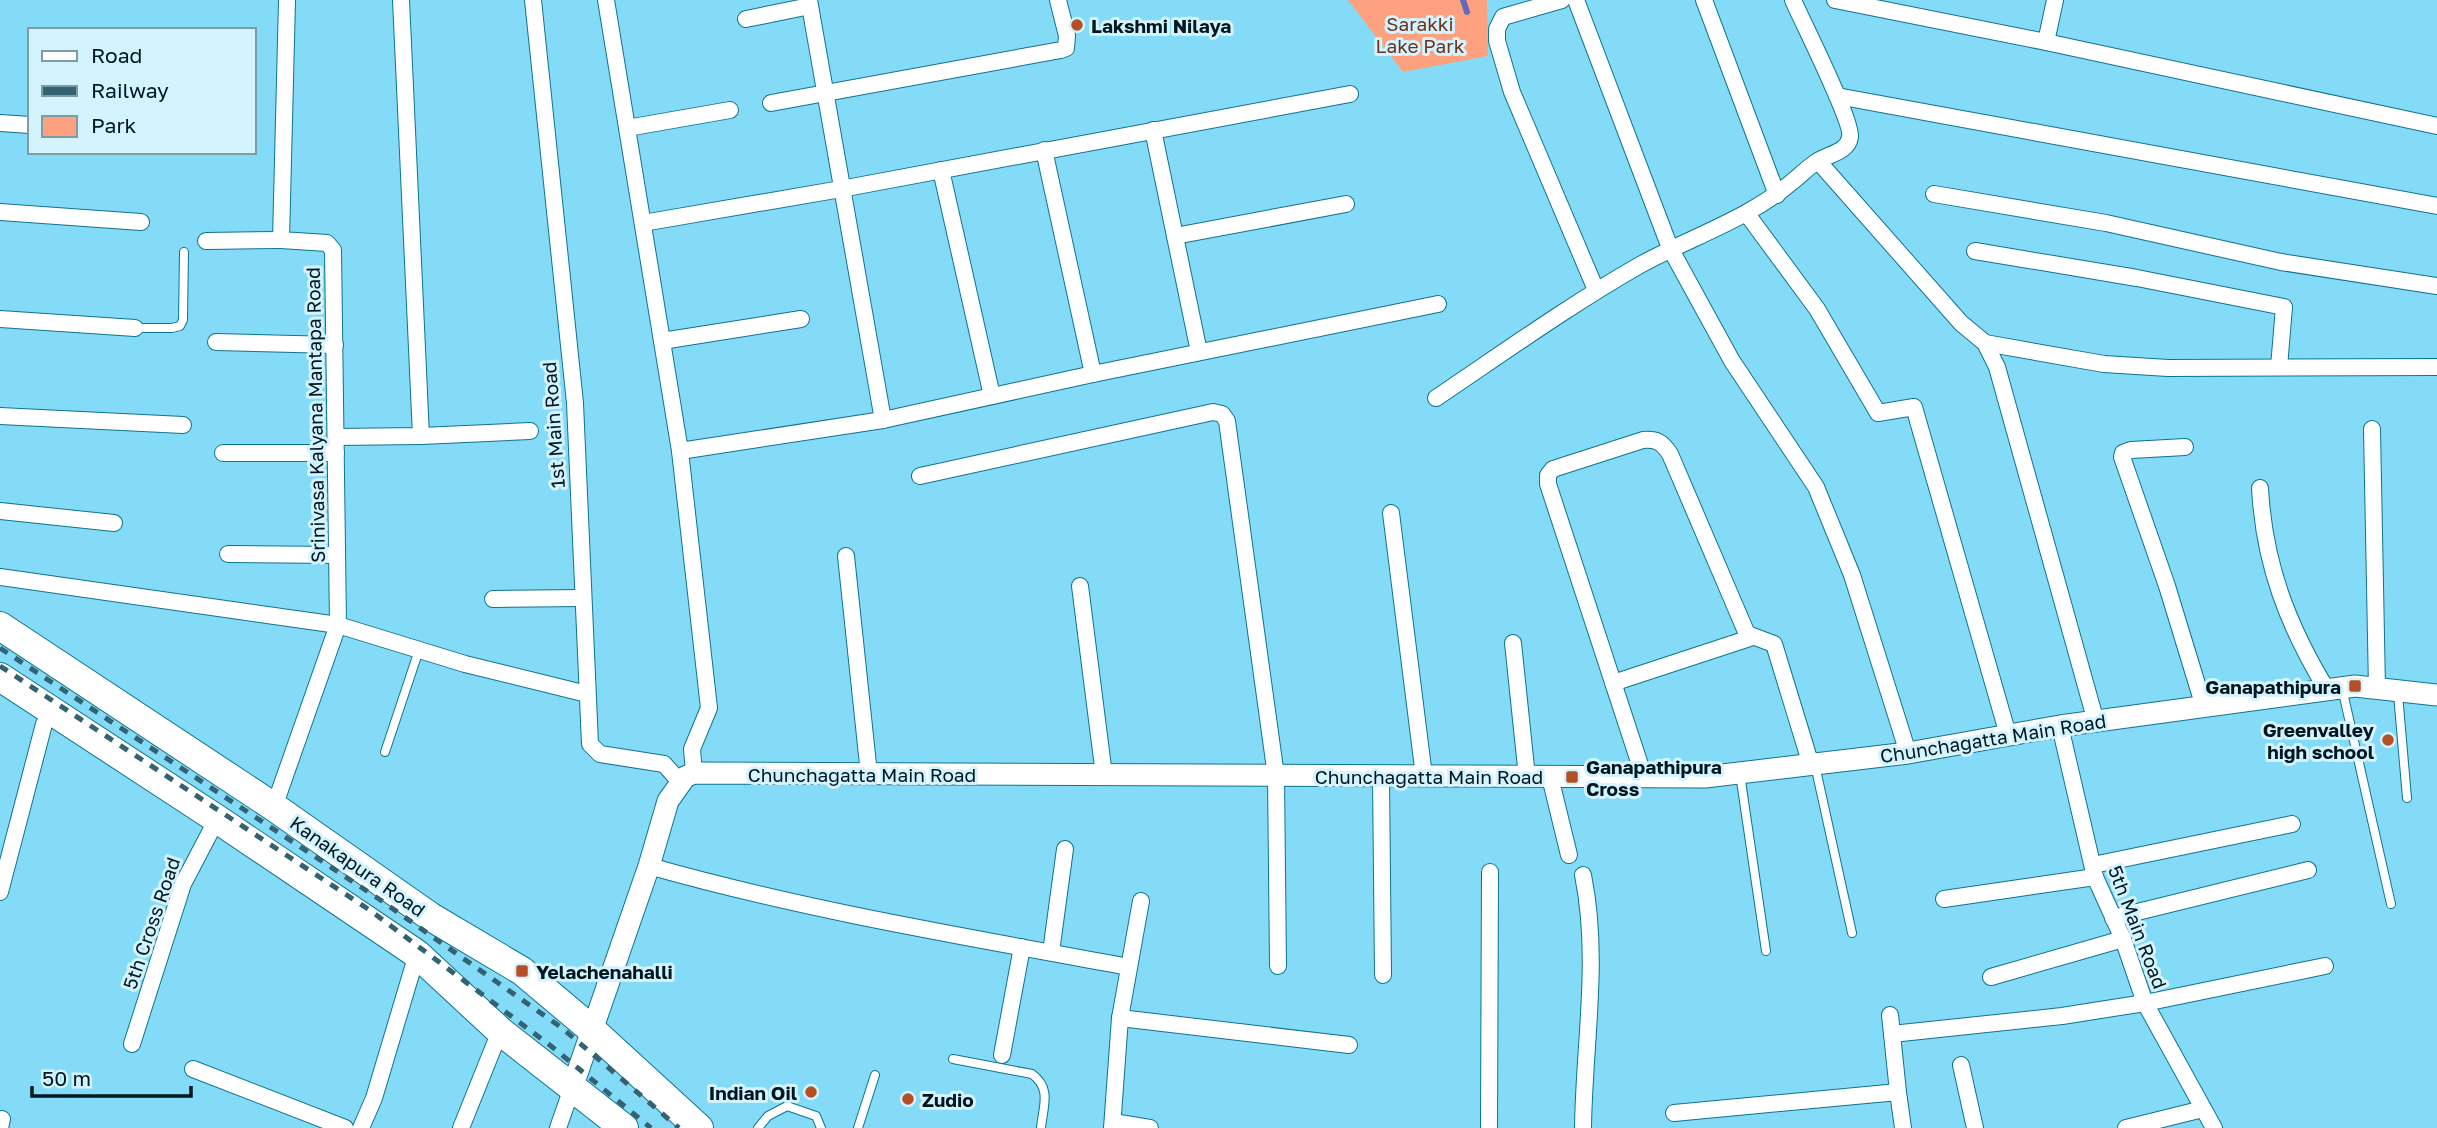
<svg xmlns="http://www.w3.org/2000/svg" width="2437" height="1128" font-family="'Golos Text',sans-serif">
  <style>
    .green { fill: #fea17f }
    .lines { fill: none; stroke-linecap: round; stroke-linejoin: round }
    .stream { stroke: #6769bc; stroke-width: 6 }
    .service-casing { stroke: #0e748e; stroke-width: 10 }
    .minor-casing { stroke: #0e748e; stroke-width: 18 }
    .tertiary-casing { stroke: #0e748e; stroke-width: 23 }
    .trunk-casing { stroke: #0e748e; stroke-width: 30 }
    .service { stroke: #fff; stroke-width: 8 }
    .minor { stroke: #fff; stroke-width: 16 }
    .tertiary { stroke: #fff; stroke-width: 21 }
    .trunk { stroke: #fff; stroke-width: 28 }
    .rail { stroke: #336272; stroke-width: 5; stroke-dasharray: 9 9; stroke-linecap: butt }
    .poi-dot { fill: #b64f26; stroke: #d3f3ff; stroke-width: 2.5 }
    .labels { text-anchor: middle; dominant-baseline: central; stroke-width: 6; stroke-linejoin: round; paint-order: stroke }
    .park-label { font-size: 19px; fill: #6e3119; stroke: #d3f3ff }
    .poi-label { font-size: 19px; font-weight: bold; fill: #00171f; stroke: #d3f3ff; text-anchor: start }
    .street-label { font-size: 19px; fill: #00171f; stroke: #d3f3ff }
  </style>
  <rect width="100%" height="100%" fill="#84dbf7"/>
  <polygon class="green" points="1348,0 1487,0 1488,56 1403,72"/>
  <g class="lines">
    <polyline class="stream" points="1463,0 1467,12"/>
    <g class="service-casing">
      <g id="service">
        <polyline points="135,328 172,328 180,326 183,320 184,252"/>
        <polyline points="2342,688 2391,904"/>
        <polyline points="2398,694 2407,798"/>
        <polyline points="385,752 419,650"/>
        <polyline points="1815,765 1852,933"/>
        <polyline points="1740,774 1766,951"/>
        <path d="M953 1059 1032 1074C1052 1089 1043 1106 1041 1128"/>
        <polyline points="758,1128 768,1116 787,1106 816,1116 821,1128"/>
        <polyline points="858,1128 875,1075"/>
      </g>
    </g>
    <g class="minor-casing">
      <g id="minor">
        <polyline points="401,0 421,436"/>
        <polyline points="533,0 575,403 590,744 600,754 664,764 680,782"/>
        <polyline points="606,0 680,451 709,708 692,749 694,773"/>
        <polyline points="809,0 883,420"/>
        <polyline points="1562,0 1503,17 1497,29 1497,41 1512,92 1596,290"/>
        <polyline points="1576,0 1670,248 1732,361 1816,487 1852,575 1908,753"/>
        <polyline points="1704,0 1777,195"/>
        <polyline points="1835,0 2046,42"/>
        <polyline points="2055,0 2046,42 2437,126"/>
        <polyline points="746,19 810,6"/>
        <polyline points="1837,96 2437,206"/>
        <polyline points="771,103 1061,50 1066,48 1067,36 1058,0"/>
        <polyline points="0,123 30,125"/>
        <polyline points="627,128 730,110"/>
        <polyline points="1153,130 1199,352"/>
        <polyline points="1044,150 1093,374"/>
        <polyline points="1818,161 1961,323 1985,343 1997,367 2096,722"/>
        <polyline points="941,170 992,396"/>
        <polyline points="1934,194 2106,223 2281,262 2437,286"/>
        <polyline points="0,212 141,222"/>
        <polyline points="1747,214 1817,309 1878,413 1914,407 2008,735"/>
        <polyline points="643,223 841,189 1350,94"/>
        <polyline points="1175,236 1346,204"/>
        <polyline points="206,241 281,240"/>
        <polyline points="1975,251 2137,278 2284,307 2279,367"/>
        <polyline points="0,319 135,328"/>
        <polyline points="662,341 801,319"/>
        <polyline points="216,342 335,345"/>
        <polyline points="1985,343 2104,364 2168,368 2437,367"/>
        <path d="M1436 398C1503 353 1570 305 1640 265 1691 237 1749 219 1793 181 1801 175 1809 166 1818 161 1829 154 1848 152 1850 137 1853 122 1802 21 1793 0"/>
        <polyline points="0,416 183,425"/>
        <polyline points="2372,429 2377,689"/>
        <polyline points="336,437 421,436 530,431"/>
        <polyline points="2185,447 2131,450 2123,453 2122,457 2167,586 2204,707"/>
        <polyline points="680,451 883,420 1093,374 1438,304"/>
        <polyline points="223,453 336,453"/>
        <polyline points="920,476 1213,412 1222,414 1227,421 1276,776 1278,966"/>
        <path d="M2260 488C2264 564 2288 626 2327 690"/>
        <polyline points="0,511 114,523"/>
        <polyline points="1391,513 1424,776"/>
        <polyline points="228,554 337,555"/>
        <polyline points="846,556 869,774"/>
        <polyline points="0,577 338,625 465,664 587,694"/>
        <polyline points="1080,586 1104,775"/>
        <polyline points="493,599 583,598"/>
        <polyline points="1513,643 1527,777"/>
        <polyline points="1613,683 1753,637"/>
        <polyline points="2060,726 2095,877 2123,939 2145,1003 2214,1128"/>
        <polyline points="1381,777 1383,975"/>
        <polyline points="1550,777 1569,855"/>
        <path d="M1644 777 1548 484V475L1553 469 1643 440C1657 439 1662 442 1670 454L1747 634 1774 644 1811 765"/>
        <polyline points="274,807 338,625 333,250 327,243 281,240 287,0"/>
        <polyline points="2093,865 2292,824"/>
        <path d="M649 866C808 911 967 937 1129 967"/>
        <path d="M1583 875C1600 959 1584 1043 1583 1128"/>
        <polyline points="0,892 44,724 51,711"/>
        <polyline points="1944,899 2095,877"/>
        <polyline points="2113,918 2308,870"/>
        <polyline points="1051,952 1065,849"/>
        <polyline points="1991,977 2123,939"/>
        <polyline points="1890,1015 1898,1092"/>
        <polyline points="1120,1018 1349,1045"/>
        <polyline points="1892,1034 2062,1016 2145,1003 2325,966"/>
        <polyline points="132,1044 183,884 217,819"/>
        <polyline points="1002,1055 1022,947"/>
        <polyline points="1961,1065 1975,1128"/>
        <polyline points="193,1069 345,1128"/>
        <polyline points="1674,1113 1898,1092 1903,1128"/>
        <polyline points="1113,1122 1150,1128"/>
        <polyline points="0,1128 2,1119"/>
        <polyline points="361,1128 374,1098 417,954"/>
        <polyline points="461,1128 500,1031"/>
        <polyline points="558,1128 572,1088"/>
        <polyline points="1112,1128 1120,1018 1141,901"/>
        <polyline points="1489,1128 1490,872"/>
        <polyline points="2126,1128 2203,1109"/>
      </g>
    </g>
    <g class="tertiary-casing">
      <polyline id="tertiary" points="572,1088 649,866 668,801 685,777 694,773 1705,777 1908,753 2060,726 2355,686 2437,695"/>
    </g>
    <g class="trunk-casing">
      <g id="trunk">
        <polyline points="0,626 274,807 431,917 522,971 591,1029 699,1128"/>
        <polyline points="0,677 217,819 417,954 500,1031 624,1128"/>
      </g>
    </g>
    <use href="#service" class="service"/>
    <use href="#minor" class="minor"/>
    <use href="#tertiary" class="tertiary"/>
    <use href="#trunk" class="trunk"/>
    <g class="rail">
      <polyline points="0,648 379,899 562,1028 679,1128"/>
      <polyline points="0,666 371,911 551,1046 651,1128"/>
    </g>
  </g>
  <g class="poi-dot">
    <circle cx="1077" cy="25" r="7"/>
    <rect x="2348" y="679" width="14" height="14" rx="3.5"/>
    <circle cx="2388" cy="740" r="7"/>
    <rect x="1565" y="770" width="14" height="14" rx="3.5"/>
    <rect x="515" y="964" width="14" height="14" rx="3.5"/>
    <circle cx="811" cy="1092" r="7"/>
    <circle cx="908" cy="1099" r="7"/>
  </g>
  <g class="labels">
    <g class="park-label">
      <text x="1420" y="23">Sarakki<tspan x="1420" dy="22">Lake Park</tspan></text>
    </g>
    <g class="poi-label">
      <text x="1091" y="25">Lakshmi Nilaya</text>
      <text x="2341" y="686" text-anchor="end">Ganapathipura</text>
      <text x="2374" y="729" text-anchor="end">Greenvalley<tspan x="2374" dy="22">high school</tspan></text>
      <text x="1586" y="766">Ganapathipura<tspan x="1586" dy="22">Cross</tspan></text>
      <text x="536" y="971">Yelachenahalli</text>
      <text x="797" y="1092" text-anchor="end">Indian Oil</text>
      <text x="922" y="1099">Zudio</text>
    </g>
    <g class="street-label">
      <text transform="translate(315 415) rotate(-91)">Srinivasa Kalyana Mantapa Road</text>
      <text transform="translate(553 425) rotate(-94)">1st Main Road</text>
      <text transform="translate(1993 738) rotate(-9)">Chunchagatta Main Road</text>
      <text x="862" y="774">Chunchagatta Main Road</text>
      <text x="1429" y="776">Chunchagatta Main Road</text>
      <text transform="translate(358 866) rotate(35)">Kanakapura Road</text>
      <text transform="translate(151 923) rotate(-71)">5th Cross Road</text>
      <text transform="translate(2138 927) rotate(69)">5th Main Road</text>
    </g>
  </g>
  <rect x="28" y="28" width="228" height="126" fill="#d3f3ff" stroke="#7f9ba5" stroke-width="2"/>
  <rect x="42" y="51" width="35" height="10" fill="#ffffff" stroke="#7f9ba5" stroke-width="2"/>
  <text x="91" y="63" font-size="21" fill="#00171f">Road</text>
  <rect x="42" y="86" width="35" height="10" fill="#336272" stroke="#7f9ba5" stroke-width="2"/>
  <text x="91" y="98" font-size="21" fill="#00171f">Railway</text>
  <rect x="42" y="116" width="35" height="21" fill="#fea17f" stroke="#7f9ba5" stroke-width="2"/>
  <text x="91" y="133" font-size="21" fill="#00171f">Park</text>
  <path d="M32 1086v10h159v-10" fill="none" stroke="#00171f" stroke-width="3.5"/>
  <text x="42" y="1086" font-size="21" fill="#00171f" stroke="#d3f3ff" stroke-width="5" paint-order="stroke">50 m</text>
</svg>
